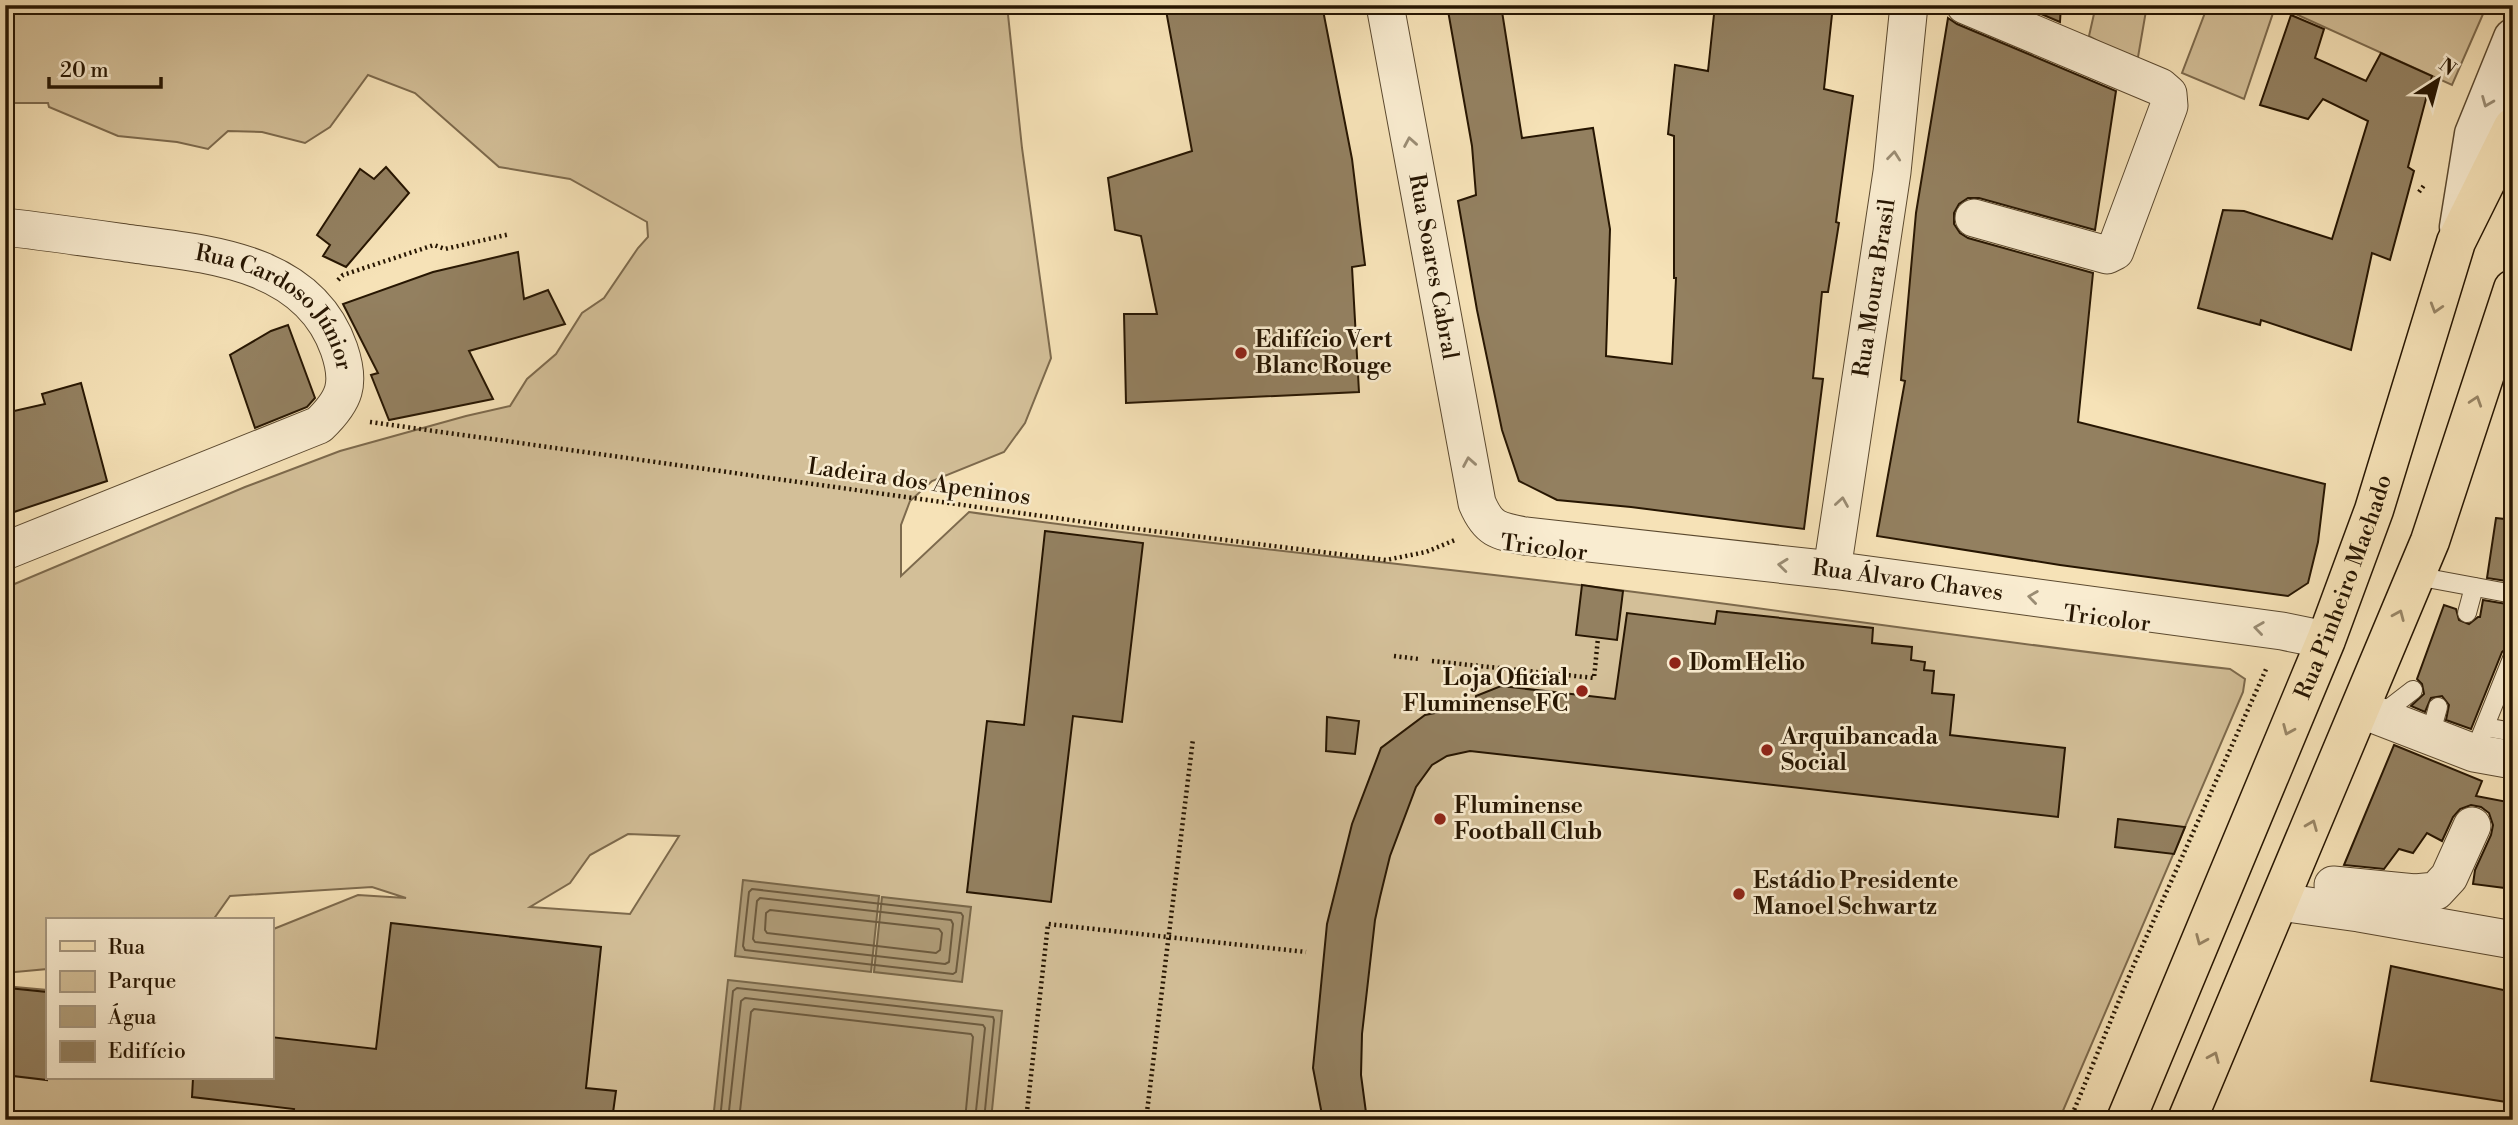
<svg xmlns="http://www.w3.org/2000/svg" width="2518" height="1125" font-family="'Libre Bodoni',serif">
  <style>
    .green { fill: #d3bf98; stroke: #7d6a4d; stroke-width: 2; fill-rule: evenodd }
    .water { fill: #b09d79; stroke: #796749; stroke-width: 2 }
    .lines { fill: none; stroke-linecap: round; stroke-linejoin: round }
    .shore { stroke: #6c5a3e; stroke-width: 2 }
    .building { fill: #938060; stroke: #271602; stroke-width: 2 }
    .service-casing { stroke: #5b492f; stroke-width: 20 }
    .minor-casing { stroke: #5b492f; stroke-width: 39 }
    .tertiary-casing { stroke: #5b492f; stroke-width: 41 }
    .primary-casing { stroke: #271602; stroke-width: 41 }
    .path { stroke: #271602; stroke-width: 4.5; stroke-dasharray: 2 3.5; stroke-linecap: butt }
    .service { stroke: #f9ecd0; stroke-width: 18 }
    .minor { stroke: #f9ecd0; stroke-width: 37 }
    .tertiary { stroke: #f9ecd0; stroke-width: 38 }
    .primary { stroke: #f6e2b7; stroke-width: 38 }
    .oneway { stroke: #9a8c73 }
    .oneway2 { stroke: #998666 }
    .poi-dot { fill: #8f2418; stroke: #f9ecd0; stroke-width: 2.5 }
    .labels { text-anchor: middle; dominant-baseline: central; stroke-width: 5; stroke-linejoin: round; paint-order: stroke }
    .street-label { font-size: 23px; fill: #271602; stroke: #f9ecd0 }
    .poi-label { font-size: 23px; font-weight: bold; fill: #271602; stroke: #f9ecd0; text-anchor: start }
  </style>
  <rect width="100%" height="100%" fill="#f6e2b7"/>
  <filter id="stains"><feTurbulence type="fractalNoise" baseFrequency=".00286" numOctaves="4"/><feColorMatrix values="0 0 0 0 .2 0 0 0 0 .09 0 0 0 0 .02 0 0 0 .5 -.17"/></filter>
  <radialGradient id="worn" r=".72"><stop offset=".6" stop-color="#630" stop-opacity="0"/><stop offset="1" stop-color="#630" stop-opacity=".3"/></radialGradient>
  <g class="green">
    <path d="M5 5H1007L1022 148 1051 358 1025 423 1004 452 932 481 910 501 901 525V576L969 512C1180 542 1392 562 1603 588 1812 614 2020 646 2230 669L2245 679 2243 692 2059 1120H5V986L47 990V1078H271V930L358 895 406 898 372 887 230 896 213 920H47V969L5 973V588L245 487 340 451 466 416 510 406 527 379 556 354 582 313 604 298 638 248 648 237 647 222 570 179 499 167 415 93 368 75 330 127 305 143 262 132 228 131 208 149 177 142 118 136 49 107 48 103H12L5 96ZM628 834 679 836 630 914 530 907 570 883 590 855Z"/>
    <polygon points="2096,5 2147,5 2137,63 2089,36"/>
    <polygon points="2208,5 2251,5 2273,13 2244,99 2182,73"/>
    <polygon points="2276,5 2487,5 2452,85"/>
  </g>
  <g class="water">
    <polygon points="743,880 879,896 871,972 735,956"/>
    <polygon points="882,897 971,907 962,982 874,972"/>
    <polygon points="728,980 1002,1011 991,1120 713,1120"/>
  </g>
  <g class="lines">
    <g class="shore">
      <polygon points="752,889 961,913 963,916 956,972 953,974 745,950 743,946 749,892"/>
      <polygon points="760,898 951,920 953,924 949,962 945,964 755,942 753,939 757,901"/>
      <polygon points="770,910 939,929 942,933 940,950 936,953 767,933 765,930 766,913"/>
      <polyline points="720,1120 733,991 737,988 993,1017 994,1020 984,1120"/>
      <polyline points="728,1120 741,1001 745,998 983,1025 985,1028 975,1120"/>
      <polyline points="739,1120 751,1012 754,1009 971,1034 973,1037 965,1120"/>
    </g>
  </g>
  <g class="building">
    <polygon points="1165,5 1322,5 1352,159 1365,265 1352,267 1359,392 1126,403 1124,314 1157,314 1141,236 1115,230 1108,178 1192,151"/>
    <polygon points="1447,5 1501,5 1522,138 1593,128 1610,229 1606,356 1672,364 1676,278 1674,278 1674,136 1668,134 1675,65 1708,71 1715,5 1833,5 1824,89 1853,96 1836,222 1839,223 1828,292 1822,292 1813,378 1823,379 1804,529 1631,507 1557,500 1519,481 1502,430 1477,310 1458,201 1476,195 1472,146"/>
    <polygon points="2020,5 2061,5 2060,22"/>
    <polygon points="2291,15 2324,29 2315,58 2366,81 2381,53 2432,76 2408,167 2414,171 2390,260 2372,253 2351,350 2261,320 2260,325 2198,308 2223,210 2244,211 2332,239 2368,121 2323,99 2308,119 2260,105"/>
    <polygon points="1948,18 1957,24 2116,91 2095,230 1979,198 1968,198 1959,204 1954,213 1954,224 1960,233 1968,238 2093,273 2078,422 2325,484 2318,542 2308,583 2288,596 2060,565 1877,536 1905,381 1901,380 1916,213"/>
    <polygon points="386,167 409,193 346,267 323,256 330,245 317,235 360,169 374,179"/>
    <polygon points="518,252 524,299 548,290 565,324 469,351 493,399 389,420 371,375 378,373 343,304 433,272"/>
    <polygon points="288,325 315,398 307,407 255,428 230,355 271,331"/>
    <polygon points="81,383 107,481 5,515 5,413 45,404 42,394"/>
    <polygon points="2496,518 2513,520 2513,582 2487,578"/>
    <polygon points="1045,531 1143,543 1122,722 1073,716 1051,902 967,892 987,721 1024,725"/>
    <polygon points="1582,585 1623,591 1617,640 1576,635"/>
    <polygon points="2483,600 2513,605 2513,638 2510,645 2502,652 2471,729 2446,720 2449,705 2442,696 2431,698 2425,712 2411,706 2424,694 2422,684 2417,679 2444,605 2456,609 2459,620 2469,624 2478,617 2480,617"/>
    <polygon points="1717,611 1873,628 1872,643 1912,647 1911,660 1925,662 1924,670 1934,671 1932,693 1954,695 1950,735 2065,748 2058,817 1470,751 1447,756 1432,765 1416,787 1390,856 1380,897 1375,920 1362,1034 1361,1075 1367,1120 1323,1120 1313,1068 1327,924 1352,824 1381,748 1425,715 1475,705 1476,696 1501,686 1615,699 1627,613 1715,624"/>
    <polygon points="1327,717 1359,721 1355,754 1326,751"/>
    <polygon points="2394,745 2482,781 2476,796 2513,803 2513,889 2473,884 2475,870 2491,835 2493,825 2489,813 2481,807 2471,805 2460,809 2453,817 2442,841 2427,833 2413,853 2399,849 2384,869 2344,865"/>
    <polygon points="2118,819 2185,827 2174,854 2115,847"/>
    <polygon points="391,923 601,947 586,1088 616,1091 612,1120 292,1120 294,1109 192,1097 193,1078 271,1078 271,1037 376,1049"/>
    <polygon points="2391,966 2513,992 2513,1103 2371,1081"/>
    <polygon points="8,988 47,992 47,1080 5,1075 5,1014"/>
  </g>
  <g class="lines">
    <g class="service-casing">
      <g id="service">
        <polyline points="2416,576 2513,594"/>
        <polyline points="2467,613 2474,587"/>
        <polyline points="2378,717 2413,690"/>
        <polyline points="2485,727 2513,732"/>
        <polyline points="2430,736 2438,707"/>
        <polyline points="2474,753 2513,656"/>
      </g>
    </g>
    <g class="minor-casing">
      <g id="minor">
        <path id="s1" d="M1385 5 1477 503C1488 529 1497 531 1525 536L1832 570 2282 631 2326 640"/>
        <polyline points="1965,5 2160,87 2168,94 2169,106 2115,251 2107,255 1974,218"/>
        <path id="s2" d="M5 227C48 232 90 238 133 244 210 254 309 262 339 349 351 384 345 400 319 425L5 551"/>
        <path id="s3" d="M1832 570 1892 172 1909 5"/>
        <polyline points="2360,709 2474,753 2513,760"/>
        <polyline points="2333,885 2415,893 2436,891 2449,877 2472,826"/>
        <polyline points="2280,902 2359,913 2513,940"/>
      </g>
    </g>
    <g class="tertiary-casing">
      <polyline id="tertiary" points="2459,227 2474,134 2513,38"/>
    </g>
    <g class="primary-casing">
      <g id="primary">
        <path id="s4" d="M2126 1120 2326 640 2374 510 2456 242 2513 127"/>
        <polyline points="2187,1120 2430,541 2513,289"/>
      </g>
    </g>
    <g class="path">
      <polyline points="2419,192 2425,184"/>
      <polyline points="338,280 343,275 434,245 445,249 510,234"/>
      <polyline points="370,422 1113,526 1386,560 1426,552 1455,540"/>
      <polyline points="1394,656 1419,659"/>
      <polyline points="1432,661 1594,678 1598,638"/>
      <polyline points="1026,1120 1048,924 1306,952"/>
      <polyline points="1146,1120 1193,739"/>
      <polyline points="2070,1120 2132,969 2267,667"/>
    </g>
    <use href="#service" class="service"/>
    <use href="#minor" class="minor"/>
    <use href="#tertiary" class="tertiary"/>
    <use href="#primary" class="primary"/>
  </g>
  <defs><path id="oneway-chevron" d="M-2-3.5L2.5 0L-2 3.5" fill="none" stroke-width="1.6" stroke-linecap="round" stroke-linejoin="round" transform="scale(1.75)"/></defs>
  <g class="oneway">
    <use href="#oneway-chevron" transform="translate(2487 102) rotate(112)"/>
    <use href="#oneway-chevron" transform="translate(1410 142) rotate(-100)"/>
    <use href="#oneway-chevron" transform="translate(1894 156) rotate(-84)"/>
    <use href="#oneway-chevron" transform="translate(1469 462) rotate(-100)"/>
    <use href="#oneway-chevron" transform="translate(1842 502) rotate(-81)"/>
    <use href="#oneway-chevron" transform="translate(1783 565) rotate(-174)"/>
    <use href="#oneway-chevron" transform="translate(2033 597) rotate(-172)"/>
    <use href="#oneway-chevron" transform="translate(2259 628) rotate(-172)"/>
  </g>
  <g class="oneway2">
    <use href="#oneway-chevron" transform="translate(2436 308) rotate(107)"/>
    <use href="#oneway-chevron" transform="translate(2476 401) rotate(-72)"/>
    <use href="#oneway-chevron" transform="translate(2399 615) rotate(-67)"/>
    <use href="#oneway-chevron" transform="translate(2288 730) rotate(113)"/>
    <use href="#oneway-chevron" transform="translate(2312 825) rotate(-68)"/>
    <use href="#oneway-chevron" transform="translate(2201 940) rotate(113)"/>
    <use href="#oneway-chevron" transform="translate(2214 1057) rotate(-67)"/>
  </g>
  <g class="poi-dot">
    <circle cx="1241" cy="353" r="7"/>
    <circle cx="1675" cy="663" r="7"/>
    <circle cx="1582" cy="691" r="7"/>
    <circle cx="1767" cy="750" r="7"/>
    <circle cx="1440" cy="819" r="7"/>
    <circle cx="1739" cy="894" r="7"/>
  </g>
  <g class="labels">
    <g class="street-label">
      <text stroke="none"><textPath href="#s1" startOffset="266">Rua Soares Cabral</textPath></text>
      <text stroke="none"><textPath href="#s3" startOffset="285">Rua Moura Brasil</textPath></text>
      <text stroke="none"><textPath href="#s2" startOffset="294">Rua Cardoso Júnior</textPath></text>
      <text transform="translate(919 482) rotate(8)">Ladeira dos Apeninos</text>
      <text transform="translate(1544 548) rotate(7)">Tricolor</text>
      <text stroke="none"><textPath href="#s1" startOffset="954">Rua Álvaro Chaves</textPath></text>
      <text stroke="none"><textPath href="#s4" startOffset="576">Rua Pinheiro Machado</textPath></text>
      <text transform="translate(2107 619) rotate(7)">Tricolor</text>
    </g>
    <g class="poi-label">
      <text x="1255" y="340">Edifício Vert<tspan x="1255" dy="26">Blanc Rouge</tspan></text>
      <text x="1689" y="663">Dom Helio</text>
      <text x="1568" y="678" text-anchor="end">Loja Oficial<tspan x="1568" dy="26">Fluminense FC</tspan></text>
      <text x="1781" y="737">Arquibancada<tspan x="1781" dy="26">Social</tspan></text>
      <text x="1454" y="806">Fluminense<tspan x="1454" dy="26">Football Club</tspan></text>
      <text x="1753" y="881">Estádio Presidente<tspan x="1753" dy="26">Manoel Schwartz</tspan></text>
    </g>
  </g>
  <rect width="2518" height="1125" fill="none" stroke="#f6e2b7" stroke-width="28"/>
  <rect x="7" y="7" width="2504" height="1111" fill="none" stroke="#271602" stroke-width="3.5"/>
  <rect x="14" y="14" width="2490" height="1097" fill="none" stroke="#271602" stroke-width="2"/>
  <rect x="46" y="918" width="228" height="161" fill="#f9ecd0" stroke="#a5967e" stroke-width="2"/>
  <rect x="60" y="941" width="35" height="10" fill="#f6e2b7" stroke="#a5967e" stroke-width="2"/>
  <text x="108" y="954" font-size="21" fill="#271602">Rua</text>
  <rect x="60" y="971" width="35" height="21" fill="#d3bf98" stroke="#a5967e" stroke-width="2"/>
  <text x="108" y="988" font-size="21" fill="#271602">Parque</text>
  <rect x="60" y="1006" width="35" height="21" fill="#b09d79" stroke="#a5967e" stroke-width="2"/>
  <text x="108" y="1024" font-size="21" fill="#271602">Água</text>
  <rect x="60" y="1041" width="35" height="21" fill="#938060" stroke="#a5967e" stroke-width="2"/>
  <text x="108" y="1058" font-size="21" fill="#271602">Edifício</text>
  <g transform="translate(2438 80) rotate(36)" stroke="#f9ecd0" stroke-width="5" paint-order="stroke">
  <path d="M0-5L12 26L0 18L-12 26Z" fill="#271602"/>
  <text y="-10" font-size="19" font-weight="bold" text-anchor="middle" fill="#271602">N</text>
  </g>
  <path d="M49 77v10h112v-10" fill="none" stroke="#271602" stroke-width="3.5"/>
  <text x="60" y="77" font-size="21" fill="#271602" stroke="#f9ecd0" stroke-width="5" paint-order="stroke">20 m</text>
  <rect width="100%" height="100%" filter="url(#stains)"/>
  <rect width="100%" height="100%" fill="url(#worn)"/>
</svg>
